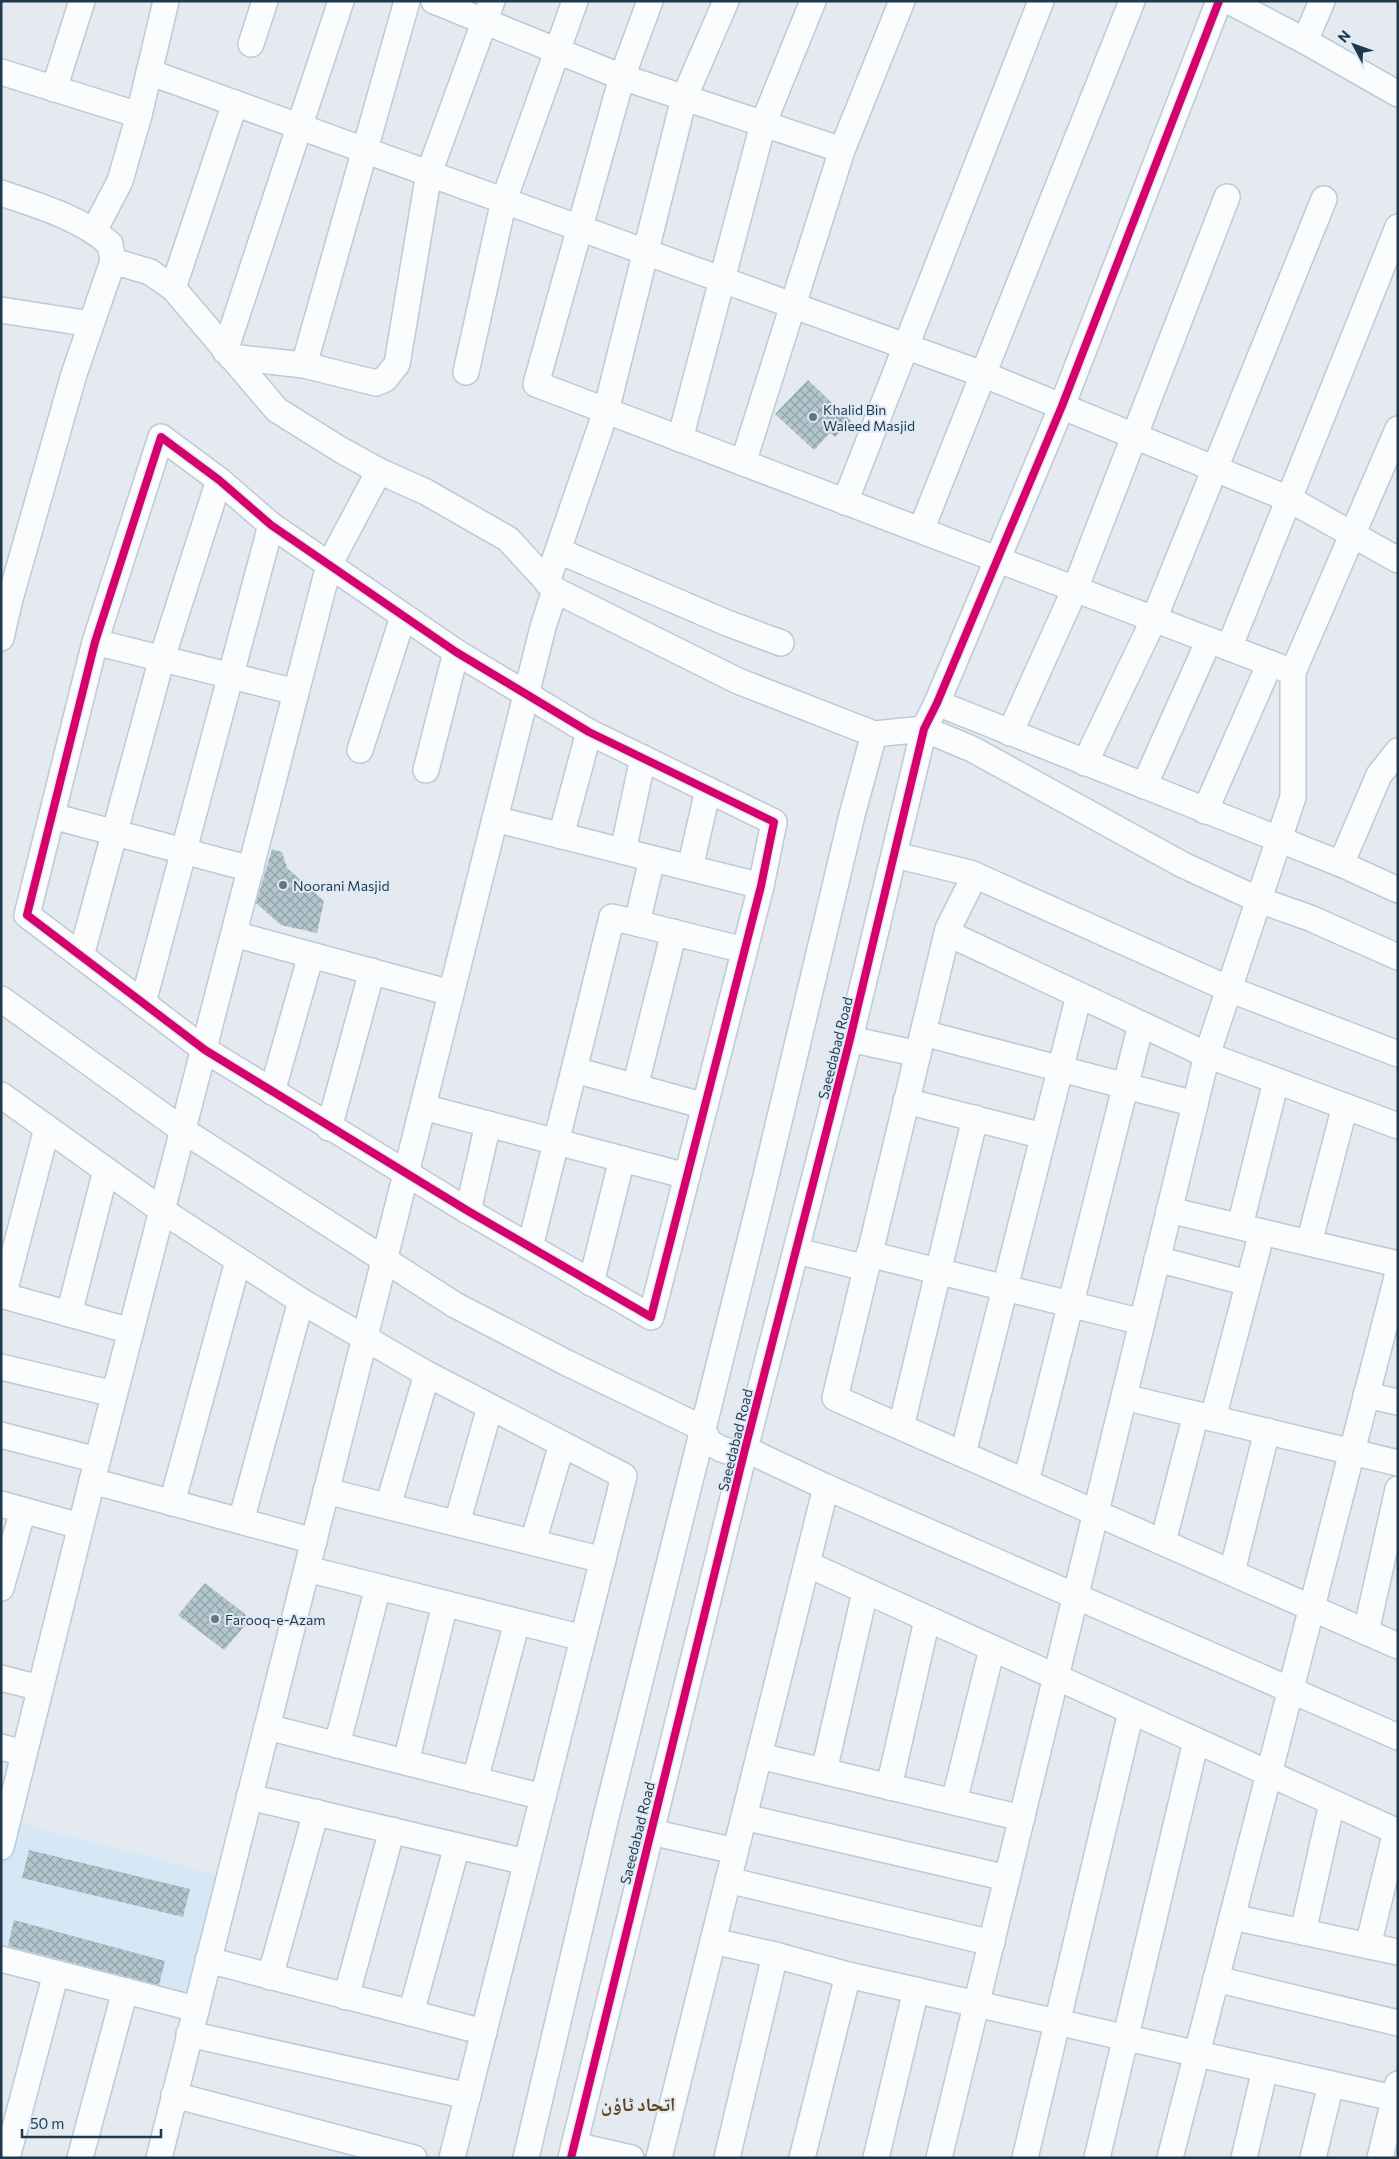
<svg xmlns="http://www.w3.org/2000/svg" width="1399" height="2159" font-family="Commissioner,'Noto Naskh Arabic',sans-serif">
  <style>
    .built { fill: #d6e7f5 }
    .building { fill: url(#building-cross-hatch) }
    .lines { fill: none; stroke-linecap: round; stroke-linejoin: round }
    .minor-casing { stroke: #bbcbd6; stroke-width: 28 }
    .minor { stroke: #fbfcfd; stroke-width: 25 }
    .cycleway-casing { stroke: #dfeaf4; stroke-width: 11 }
    .cycleway { stroke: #d6006c; stroke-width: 8 }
    .poi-dot { fill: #647684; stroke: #dfeaf4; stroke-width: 2 }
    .labels { text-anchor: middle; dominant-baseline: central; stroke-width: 4; stroke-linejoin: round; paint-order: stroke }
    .poi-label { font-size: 14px; fill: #1f384b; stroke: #dfeaf4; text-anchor: start }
    .street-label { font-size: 14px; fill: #1f384b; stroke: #dfeaf4 }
    .district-label { font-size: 19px; font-weight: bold; fill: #673f13; stroke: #dfeaf4 }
  </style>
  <defs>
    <pattern id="building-cross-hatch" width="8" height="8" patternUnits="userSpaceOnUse" patternTransform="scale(1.25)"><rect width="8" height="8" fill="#b3c6cd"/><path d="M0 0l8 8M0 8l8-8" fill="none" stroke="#91a2a8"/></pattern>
  </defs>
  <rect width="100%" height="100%" fill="#e4eaef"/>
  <polygon class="built" points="8,1820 229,1878 196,2009 1,1959 1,1847"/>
  <g class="building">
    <polygon points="808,380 851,421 835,437 830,433 814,450 775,414"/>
    <polygon points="272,849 282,852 287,868 324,901 317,933 281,925 256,903"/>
    <polygon points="205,1583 245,1614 247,1623 224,1650 178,1615"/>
    <polygon points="29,1850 190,1889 183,1917 22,1878"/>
    <polygon points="14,1920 165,1961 159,1985 8,1946"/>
  </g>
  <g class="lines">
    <g class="minor-casing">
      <g id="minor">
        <polyline points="434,1 622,77 842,150"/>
        <polyline points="650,1 622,77 536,384 1293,672"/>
        <polyline points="1229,1 1305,41 1398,94"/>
        <polyline points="1305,41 1322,1"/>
        <polyline points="251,44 265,1"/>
        <polyline points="1,72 139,115"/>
        <polyline points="149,72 985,375 1289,499 1398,560"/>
        <polyline points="54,89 82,1"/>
        <path d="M1 193C39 206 79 217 110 244L113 261 74 374 10 599 1 638"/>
        <polyline points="94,231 120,181 139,115 166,1"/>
        <polyline points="113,261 150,272 173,288 277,410 341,450 379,471 426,492 508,539 555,590 738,681 874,734 924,729 972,749 1183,865 1259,900 1310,918 1398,957"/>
        <polyline points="173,288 235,103"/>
        <polyline points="1,310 91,324"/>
        <polyline points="225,351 341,1"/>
        <polyline points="231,357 304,365 376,383 385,379 397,364 429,173 492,1"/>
        <polyline points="304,365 407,1"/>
        <polyline points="466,372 504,200 575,1"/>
        <polygon points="161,437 219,480 271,525 456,652 589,732 774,822 761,886 651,1317 468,1211 205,1050 27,915 95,642"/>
        <polyline points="680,439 763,124 813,1"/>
        <polyline points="743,463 842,150 902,1"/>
        <polyline points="845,502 1041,1"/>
        <polyline points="921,530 1132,1"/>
        <polyline points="559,551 727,623 781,643"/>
        <polyline points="547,582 606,411 684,98 726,1"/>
        <polyline points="95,642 296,692"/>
        <polyline points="1229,648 1398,227"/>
        <polyline points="937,703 1341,864 1398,890"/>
        <polyline points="1010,733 1075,589 1227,197"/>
        <polyline points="360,750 403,617"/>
        <polyline points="1085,763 1154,619 1324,199"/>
        <polyline points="426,770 456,652"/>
        <polyline points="1144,786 1209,640"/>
        <polyline points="1205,811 1270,663"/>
        <polyline points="52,816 251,869"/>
        <polyline points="495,819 761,886"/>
        <polyline points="561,836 589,732"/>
        <polyline points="623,851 643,758"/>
        <polyline points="895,855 970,873 1229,989 1398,1054"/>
        <polyline points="1341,864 1379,775 1398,751"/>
        <polyline points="690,868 708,790"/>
        <polyline points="975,875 948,929 835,1398 1398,1646"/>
        <polyline points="637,923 652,859"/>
        <polyline points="947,933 1207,1055 1398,1126"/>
        <polyline points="234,934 451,993"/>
        <polyline points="81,956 162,658 219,480"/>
        <polyline points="1,999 184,1131 455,1305 567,1363 702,1428 709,1442 721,1449 731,1452 745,1449 826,1487 1398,1737"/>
        <polyline points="143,1003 271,525"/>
        <polyline points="923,1033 1195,1104"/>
        <polyline points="850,1039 918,1054"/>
        <polyline points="575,1070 705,1106"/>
        <polyline points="635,1087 674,932"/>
        <polyline points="272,1092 311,955"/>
        <polyline points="1,1095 163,1211 301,1301 427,1374 624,1476 452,2158"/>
        <polyline points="906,1101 1043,1136"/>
        <polyline points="423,1107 687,1176"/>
        <polyline points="329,1128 372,971"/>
        <polyline points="1169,1210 1398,1264"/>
        <polyline points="468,1211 488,1124"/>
        <polyline points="1240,1226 1276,1081"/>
        <polyline points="1309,1243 1345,1106"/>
        <polyline points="530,1247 612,917 744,950"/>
        <polyline points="797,1251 866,1268"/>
        <polyline points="869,1254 1142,1322"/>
        <polyline points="1157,1259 1248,1283"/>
        <polyline points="591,1283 622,1159"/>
        <polyline points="1,1295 131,1331"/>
        <polyline points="3,1296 47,1128"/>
        <polyline points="69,1314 106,1170"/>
        <polyline points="1,1367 114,1394"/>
        <polyline points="1366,1395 1398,1402"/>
        <polyline points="1124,1397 1398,1463"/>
        <polyline points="1213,1418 1262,1232"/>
        <polyline points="901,1427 975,1118"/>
        <polyline points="1,1435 97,1460"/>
        <polyline points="963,1454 1079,995"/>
        <polyline points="92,1481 314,1541"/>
        <polyline points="1026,1482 1141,1024"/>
        <polyline points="326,1491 603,1560"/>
        <polyline points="172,1503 238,1261"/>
        <polyline points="1,1504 80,1526"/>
        <polyline points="388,1506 427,1374"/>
        <polyline points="241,1521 301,1301"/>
        <polyline points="457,1523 490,1407"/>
        <polyline points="533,1542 562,1444"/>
        <polyline points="1163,1542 1196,1414"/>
        <polyline points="807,1564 1398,1832"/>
        <polyline points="307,1569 583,1638"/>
        <polyline points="1232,1572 1267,1431"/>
        <polyline points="1,1588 23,1510"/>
        <polyline points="1366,1632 1398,1489"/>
        <polyline points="1,1678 40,1688"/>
        <polyline points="267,1727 543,1797"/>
        <polyline points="337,1745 378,1587"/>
        <polyline points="1,1747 24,1753"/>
        <polyline points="759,1756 1022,1818"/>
        <polyline points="406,1762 445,1604"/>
        <polyline points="824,1771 865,1592"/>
        <polyline points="475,1780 517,1622"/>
        <polyline points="889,1787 927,1620"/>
        <polyline points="249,1797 526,1862"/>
        <polyline points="954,1802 992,1649"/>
        <polyline points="744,1817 1007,1878"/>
        <polyline points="651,1832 735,1851"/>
        <polyline points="1,1847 92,1481 329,565 379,471"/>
        <polyline points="728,1880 992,1943"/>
        <polyline points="1232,1917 1398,1952"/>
        <polyline points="1303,1932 1332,1803"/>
        <polyline points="713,1941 775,1955 848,1975 1398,2099"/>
        <polyline points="1368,1946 1396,1831"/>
        <polyline points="1,1959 196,2009"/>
        <polyline points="208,1960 484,2032"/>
        <polyline points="270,1977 316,1812"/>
        <polyline points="1216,1979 1398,2023"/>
        <polyline points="346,1997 392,1830"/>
        <polyline points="411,2013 457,1846"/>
        <polyline points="189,2034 468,2096"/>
        <polyline points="174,2095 414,2158"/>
        <polyline points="574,2145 631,2158"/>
        <polyline points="7,2158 56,1973"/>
        <polyline points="80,2158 125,1991"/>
        <polyline points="159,2158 526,695 543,627 555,590"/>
        <polyline points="526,2158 606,1817 761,1197 852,815 874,734"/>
        <polyline points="571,2158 745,1449 850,1039 924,729 937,703 1062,406 1219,1"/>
        <polyline points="659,2158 826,1487"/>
        <polyline points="727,2158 775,1955"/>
        <polyline points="802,2158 848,1975"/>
        <polyline points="876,2158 916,1990"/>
        <polyline points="939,2158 1207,1055 1293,797 1293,672 1398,429"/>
        <polyline points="1025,2158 1131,1712"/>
        <polyline points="1097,2158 1196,1741"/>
        <polyline points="1170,2158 1398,1273"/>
        <polyline points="1244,2158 1265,2069"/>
        <polyline points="1313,2158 1331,2084"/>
        <polyline points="1380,2158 1398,2084"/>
      </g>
    </g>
    <use href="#minor" class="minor"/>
    <g class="cycleway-casing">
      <g id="cycleway">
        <polygon points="161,437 219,480 271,525 456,652 589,732 774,822 761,886 651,1317 468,1211 205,1050 27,915 95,642"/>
        <polyline points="571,2158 745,1449 850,1039 924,729 937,703 1062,406 1219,1"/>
      </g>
    </g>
    <use href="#cycleway" class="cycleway"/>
  </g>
  <g class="poi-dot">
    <circle cx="813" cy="417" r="5"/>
    <circle cx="283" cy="885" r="5"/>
    <circle cx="215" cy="1619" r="5"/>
  </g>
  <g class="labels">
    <g class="poi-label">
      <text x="823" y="409">Khalid Bin<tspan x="823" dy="16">Waleed Masjid</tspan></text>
      <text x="293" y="885">Noorani Masjid</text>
      <text x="225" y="1619">Farooq-e-Azam</text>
    </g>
    <g class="street-label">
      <text transform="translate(835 1048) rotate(-76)">Saeedabad Road</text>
      <text transform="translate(735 1440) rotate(-76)">Saeedabad Road</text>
      <text transform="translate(637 1833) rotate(-76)">Saeedabad Road</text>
    </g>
    <g class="district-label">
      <text x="638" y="2103">اتحاد ٹاؤن</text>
    </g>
  </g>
  <rect width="1399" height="2159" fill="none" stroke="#1f384b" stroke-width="5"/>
  <g transform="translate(1354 45) rotate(311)" stroke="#dfeaf4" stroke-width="4" paint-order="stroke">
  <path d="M0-4L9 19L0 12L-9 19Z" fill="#1f384b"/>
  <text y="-8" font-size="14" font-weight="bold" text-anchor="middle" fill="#1f384b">N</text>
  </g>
  <path d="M22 2129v8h139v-8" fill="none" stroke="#1f384b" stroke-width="2.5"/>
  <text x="30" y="2129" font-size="15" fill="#1f384b" stroke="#dfeaf4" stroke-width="4" paint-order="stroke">50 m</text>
</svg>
